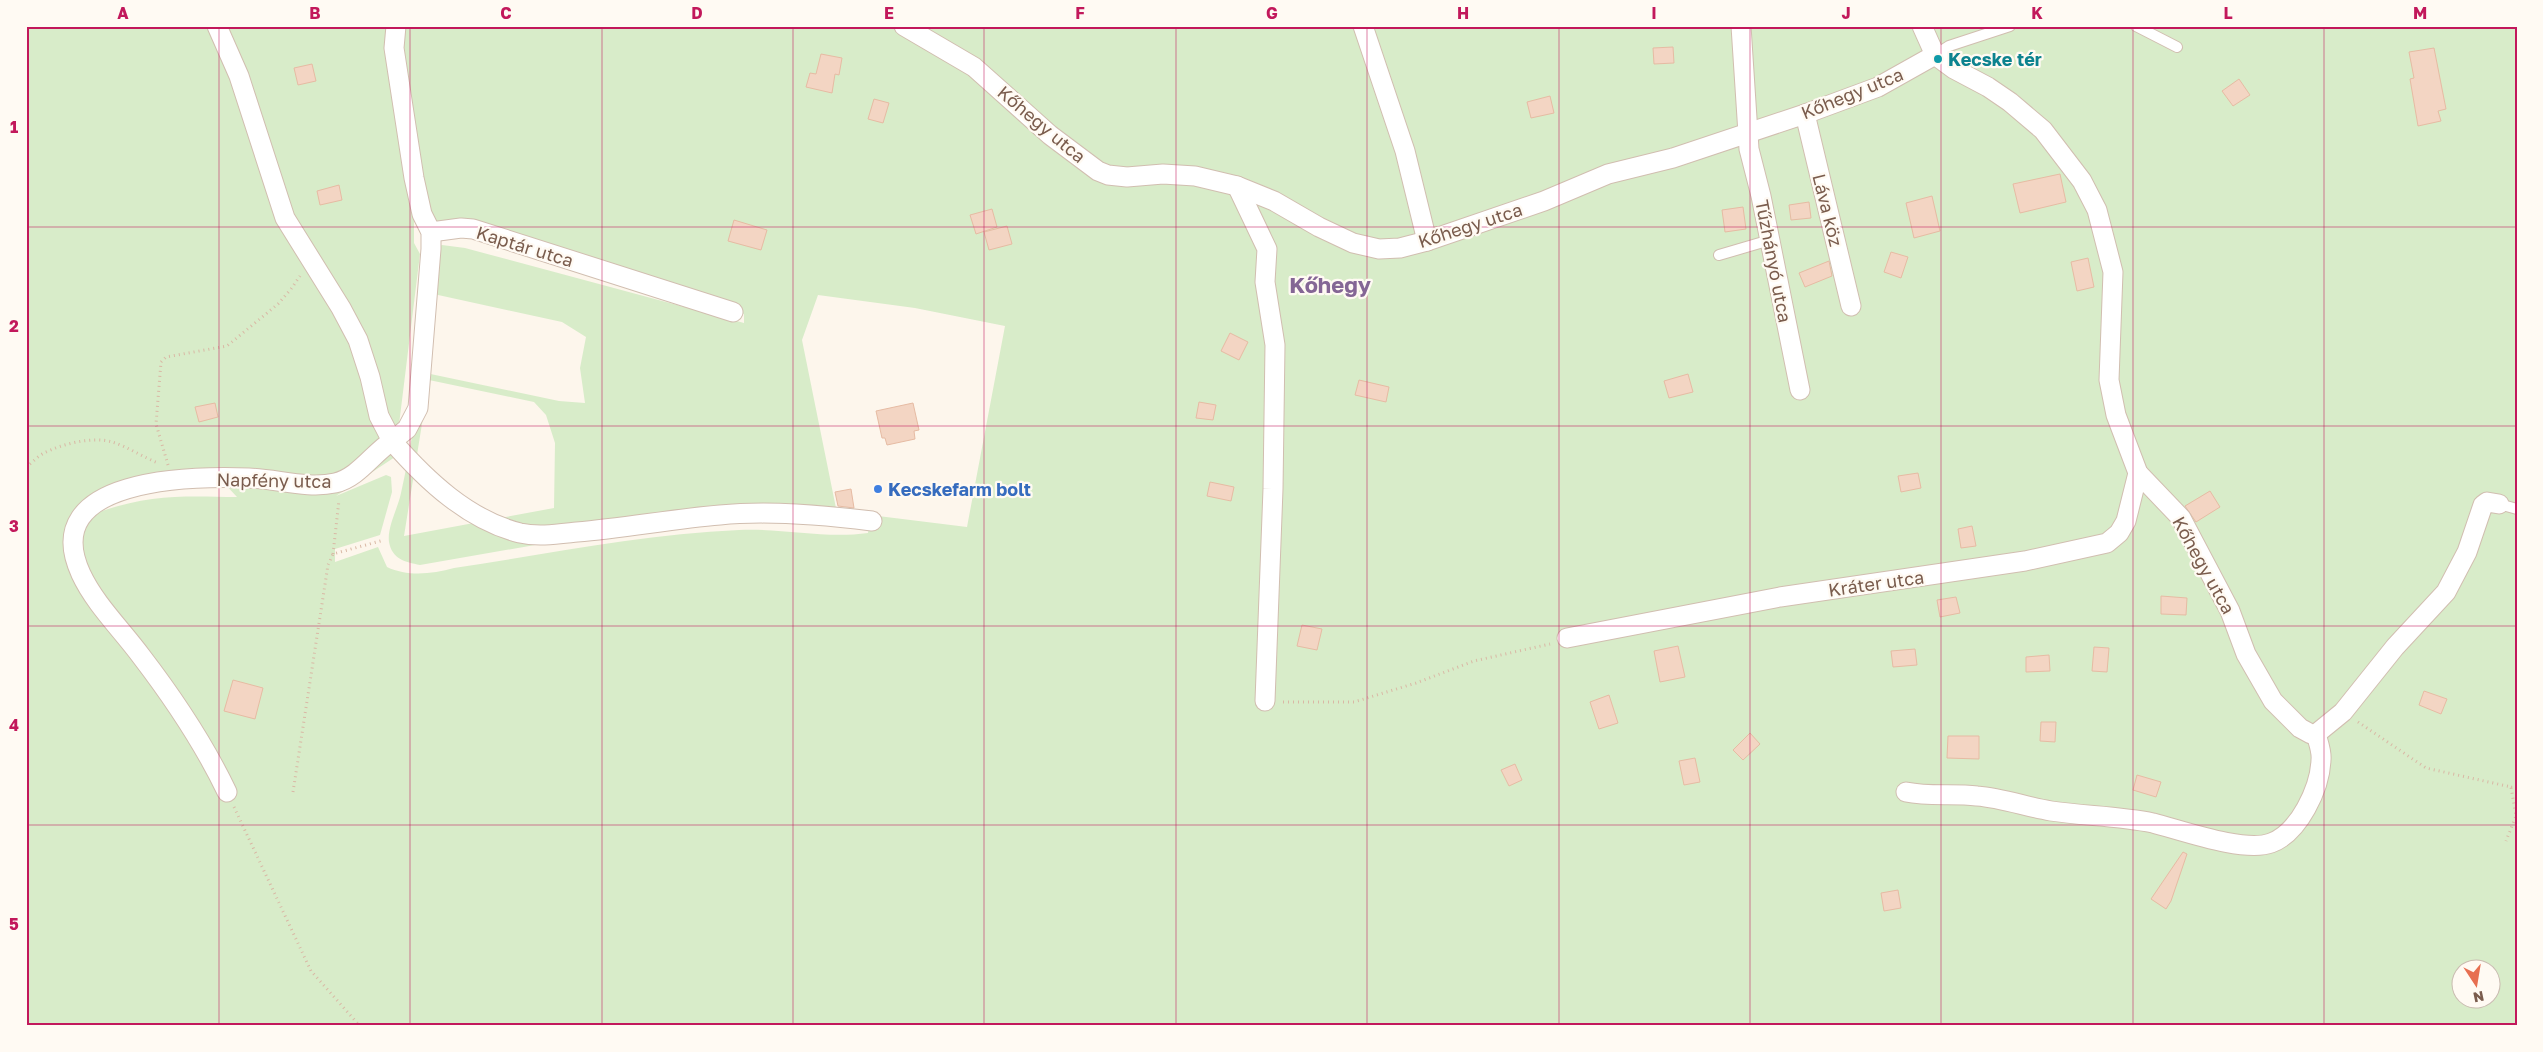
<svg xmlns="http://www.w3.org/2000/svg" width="2543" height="1052" font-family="'Golos Text',sans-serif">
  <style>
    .green { fill: #d8ecc9; fill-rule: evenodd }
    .building { fill: #f3d5c3; stroke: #e6bba3 }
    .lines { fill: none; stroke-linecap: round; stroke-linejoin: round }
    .lane-casing { stroke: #d1beb0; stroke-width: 12 }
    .street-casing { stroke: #d1beb0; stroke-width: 21 }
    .path { stroke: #d9b8a5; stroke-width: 3; stroke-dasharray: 1 4; stroke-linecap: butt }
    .lane { stroke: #fff; stroke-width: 10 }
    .street { stroke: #fff; stroke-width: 19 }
    .grid { fill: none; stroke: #c2185b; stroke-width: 1; stroke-opacity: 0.55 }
    .culture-dot { fill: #0f9aa8; stroke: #fffaf3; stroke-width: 2 }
    .shop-dot { fill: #3f7fe0; stroke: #fffaf3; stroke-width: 2 }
    .labels { text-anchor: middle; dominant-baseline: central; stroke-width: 4.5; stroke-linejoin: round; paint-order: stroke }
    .culture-label { font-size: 18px; font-weight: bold; fill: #0d838f; stroke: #fffaf3; text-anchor: start }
    .street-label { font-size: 18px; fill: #7a5c4d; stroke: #fffaf3 }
    .shop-label { font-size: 18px; font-weight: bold; fill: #366cbe; stroke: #fffaf3; text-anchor: start }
    .district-label { font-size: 22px; font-weight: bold; fill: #846695; stroke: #fffaf3 }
    .neatline { fill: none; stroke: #c2185b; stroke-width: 2 }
    .grid-label { font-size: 16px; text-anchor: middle; font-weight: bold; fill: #c2185b }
  </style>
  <rect width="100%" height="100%" fill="#fdf6ec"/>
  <path class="green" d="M26 26H2517V1026H26ZM414 220 744 314V323L465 248 442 245 432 251 429 293 562 322 586 337 580 368 585 403 559 401 421 372C416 413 410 453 401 493 398 508 387 527 389 542 392 559 405 562 420 565L609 532 729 521 838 518 802 340 818 295 915 308 1005 326 967 527 870 515 868 533C825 539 782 528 739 530 643 534 549 554 454 568 432 574 408 577 387 567L378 547 335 562V549L380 535 392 492 391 477 386 475 336 496 395 457 420 254 414 243ZM429 380 534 402 546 415 555 443 554 508 404 536ZM223 482 237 497C184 496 150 494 99 512L141 485ZM2460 970H2490V1000H2460Z"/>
  <g class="building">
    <polygon points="1673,47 1674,63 1654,64 1653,48"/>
    <polygon points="2434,48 2446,109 2438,111 2441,121 2418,126 2410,79 2414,78 2409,52"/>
    <polygon points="821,54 842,58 839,75 835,74 832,93 806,87 810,73 816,74"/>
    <polygon points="312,64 316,81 298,85 294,68"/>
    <polygon points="2239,79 2250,95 2233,106 2222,91"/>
    <polygon points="1550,96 1554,113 1531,118 1527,102"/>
    <polygon points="874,99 889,103 883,123 868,119"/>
    <polygon points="2060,174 2066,202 2020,213 2013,184"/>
    <polygon points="339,185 342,200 320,205 317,191"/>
    <polygon points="1932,196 1940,231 1914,238 1906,203"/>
    <polygon points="1809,202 1811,218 1791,220 1789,205"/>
    <polygon points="1743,207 1746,229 1725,232 1722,210"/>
    <polygon points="992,209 997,227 976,234 970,215"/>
    <polygon points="734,220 767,230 761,250 728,241"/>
    <polygon points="1007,226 1012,244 989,250 984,232"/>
    <polygon points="1891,252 1908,257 1901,278 1884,272"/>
    <polygon points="2088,258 2094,287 2077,291 2071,262"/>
    <polygon points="1829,261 1832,276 1805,287 1799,273"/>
    <polygon points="1230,333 1248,342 1239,360 1221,351"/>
    <polygon points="1688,374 1693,392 1669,398 1664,381"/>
    <polygon points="1359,380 1389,387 1386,402 1355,395"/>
    <polygon points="1199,402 1216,405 1213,420 1196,418"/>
    <polygon points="215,403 218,417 199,422 195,407"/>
    <polygon points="913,403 919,430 914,431 915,439 887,445 885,438 882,438 876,411"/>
    <polygon points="1918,473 1921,488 1901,492 1898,476"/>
    <polygon points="1210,482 1234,487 1231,501 1207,496"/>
    <polygon points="851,489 854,508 838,506 835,492"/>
    <polygon points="2210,491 2220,507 2196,522 2185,506"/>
    <polygon points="1972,526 1976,546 1961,548 1958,529"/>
    <polygon points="2161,596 2187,598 2186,615 2161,614"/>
    <polygon points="1956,597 1960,613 1940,617 1937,600"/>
    <polygon points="1302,625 1322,629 1317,650 1297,646"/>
    <polygon points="1678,646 1685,677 1660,682 1654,651"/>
    <polygon points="2094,647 2109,648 2107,672 2092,671"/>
    <polygon points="1915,649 1917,665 1893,667 1891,651"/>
    <polygon points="2049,655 2050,671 2026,672 2026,657"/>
    <polygon points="233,680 263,688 255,719 224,711"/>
    <polygon points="2424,691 2447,699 2441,714 2419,705"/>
    <polygon points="1609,695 1618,723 1599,729 1590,702"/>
    <polygon points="2041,722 2056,722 2055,742 2040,741"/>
    <polygon points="1750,733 1760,744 1743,760 1733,750"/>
    <polygon points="1948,736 1979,736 1979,759 1947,758"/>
    <polygon points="1695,758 1700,782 1684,785 1679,761"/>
    <polygon points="1515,764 1522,780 1509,786 1501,770"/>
    <polygon points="2137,775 2161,782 2156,797 2133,790"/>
    <polygon points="2183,852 2187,854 2171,901 2166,909 2151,899"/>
    <polygon points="1898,890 1901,908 1884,911 1881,893"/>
  </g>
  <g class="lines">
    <g class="lane-casing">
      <g id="lane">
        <polyline points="2136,26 2177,47"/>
        <polyline points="1935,55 1949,46 2010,26"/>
        <polyline points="1719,255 1770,240"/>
        <polyline points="2499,504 2517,509"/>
      </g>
    </g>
    <g class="street-casing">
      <g id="street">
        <path d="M217 26 239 76 285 218 341 308 358 340 370 377 379 416 392 441C373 453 358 478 335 483 308 489 277 479 249 478 193 476 36 477 81 574 95 604 121 629 141 656 174 699 204 744 227 792"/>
        <path d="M396 26 394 48 414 178 422 214 431 232V249L418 408 407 429 392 441C426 480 468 520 520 533 538 537 558 534 577 532 625 528 672 519 720 515 769 510 823 515 872 521"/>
        <polyline points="904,26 974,67 1050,135 1098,171 1108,175 1127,177 1163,174 1195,176 1237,186 1274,201 1319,227 1353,243 1379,249 1400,248 1427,241 1544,201 1608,174 1673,158 1805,114 1878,87 1935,55"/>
        <polyline points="1363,26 1405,151 1427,241"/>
        <polyline points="1741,26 1749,149 1761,196 1800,390"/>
        <polyline points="1922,26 1935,55"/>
        <polyline points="1935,55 1954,69 1988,87 2010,102 2043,130 2082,181 2097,210 2113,272 2109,380 2116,415 2138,473 2181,518 2230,611 2246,654 2273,701 2300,728 2311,734 2316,734 2343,712 2395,647 2446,592 2467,552 2483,505 2487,502 2499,504"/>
        <polyline points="1805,114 1851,306"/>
        <polyline points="1237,186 1267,249 1265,282 1275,345 1273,489 1265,701"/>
        <polyline points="431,232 461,228 473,229 733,312"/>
        <polyline points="1567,638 1780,597 2025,561 2107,543 2119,533 2126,521 2138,473"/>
        <path d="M1906 792C1930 797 1953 793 1977 796 2003 798 2026 807 2051 811 2085 816 2119 816 2153 823 2181 830 2244 853 2271 843 2299 833 2320 788 2321 760 2322 751 2318 742 2316 734"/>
      </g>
    </g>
    <g class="path">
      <polyline points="168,465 156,424 161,362 166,357 227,346 278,304 291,289 300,276"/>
      <path d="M26 467C32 463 38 456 44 453 62 444 93 436 112 442 126 446 143 457 158 463"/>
      <polyline points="333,554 339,500"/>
      <polyline points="1283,702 1354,702 1416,683 1474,661 1550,644"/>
      <polyline points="2358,722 2426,768 2511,787 2516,816 2506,841"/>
      <polyline points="2511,787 2517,789"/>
      <polyline points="293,792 328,565 333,554 384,540"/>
      <polyline points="234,807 311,971 360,1026"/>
    </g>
    <use href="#lane" class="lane"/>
    <use href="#street" class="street"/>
  </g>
  <path class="grid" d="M219 26V1026M410 26V1026M602 26V1026M793 26V1026M984 26V1026M1176 26V1026M1367 26V1026M1559 26V1026M1750 26V1026M1941 26V1026M2133 26V1026M2324 26V1026M26 227H2517M26 426H2517M26 626H2517M26 825H2517"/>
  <circle class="culture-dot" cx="1938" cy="59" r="5"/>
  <circle class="shop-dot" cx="878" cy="489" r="5"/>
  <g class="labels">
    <g class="culture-label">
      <text x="1948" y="59">Kecske tér</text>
    </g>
    <g class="street-label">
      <text transform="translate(1852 93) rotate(-22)">Kőhegy utca</text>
      <text transform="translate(1042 124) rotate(40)">Kőhegy utca</text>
      <text transform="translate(1828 210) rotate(76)">Láva köz</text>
      <text transform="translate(1470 225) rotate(-18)">Kőhegy utca</text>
      <text transform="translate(525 246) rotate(17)">Kaptár utca</text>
      <text transform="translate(1774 261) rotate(79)">Tűzhányó utca</text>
      <text transform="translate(274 480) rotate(1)">Napfény utca</text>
      <text transform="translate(2204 565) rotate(61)">Kőhegy utca</text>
      <text transform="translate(1876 583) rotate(-8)">Kráter utca</text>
    </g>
    <g class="shop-label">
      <text x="888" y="489">Kecskefarm bolt</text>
    </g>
    <g class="district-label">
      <text x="1330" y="284">Kőhegy</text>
    </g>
  </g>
  <rect width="2543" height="1052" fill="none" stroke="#fffaf3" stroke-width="55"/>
  <g transform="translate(2476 984) rotate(168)"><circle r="24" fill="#fffaf3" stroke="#cabbb1"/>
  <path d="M0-4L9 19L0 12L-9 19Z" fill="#e76f51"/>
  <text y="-8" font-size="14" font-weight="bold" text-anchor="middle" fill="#7a5c4d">N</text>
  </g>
  <rect x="28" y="28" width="2488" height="996" class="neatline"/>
  <g class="grid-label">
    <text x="123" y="19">A</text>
    <text x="315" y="19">B</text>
    <text x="506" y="19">C</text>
    <text x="697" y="19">D</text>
    <text x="889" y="19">E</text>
    <text x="1080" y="19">F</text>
    <text x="1272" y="19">G</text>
    <text x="1463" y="19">H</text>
    <text x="1654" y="19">I</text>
    <text x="1846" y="19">J</text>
    <text x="2037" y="19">K</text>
    <text x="2228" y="19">L</text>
    <text x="2420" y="19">M</text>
    <text x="14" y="133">1</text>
    <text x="14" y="332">2</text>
    <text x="14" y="532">3</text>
    <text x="14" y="731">4</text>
    <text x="14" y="930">5</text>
  </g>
</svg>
